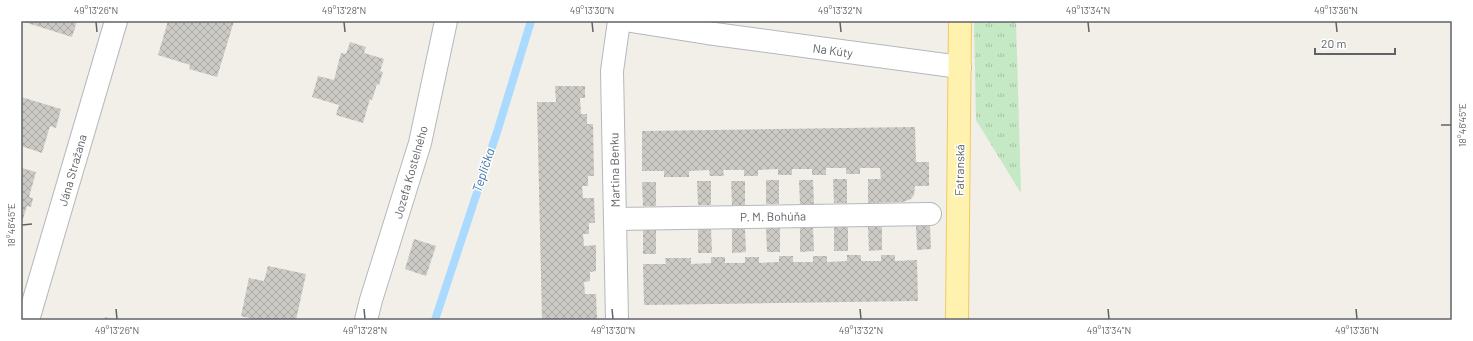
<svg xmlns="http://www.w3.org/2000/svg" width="1473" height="341" font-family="Barlow,sans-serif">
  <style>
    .grass { fill: url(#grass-tufts) }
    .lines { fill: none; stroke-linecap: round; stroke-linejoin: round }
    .stream { stroke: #aadaff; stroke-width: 8 }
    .building { fill: url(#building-cross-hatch) }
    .minor-casing { stroke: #b5b8bc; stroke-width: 24 }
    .major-casing { stroke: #f2c960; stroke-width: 24 }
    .minor { stroke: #fff; stroke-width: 22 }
    .major { stroke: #fff2af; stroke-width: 22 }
    .ticks { fill: none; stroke: #5f6368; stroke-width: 1.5 }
    .labels { text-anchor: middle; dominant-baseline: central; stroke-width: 3; stroke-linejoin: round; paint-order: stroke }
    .street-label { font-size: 12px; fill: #5f6368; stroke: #fff }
    .water-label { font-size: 13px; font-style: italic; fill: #4174aa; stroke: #fff }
    .neatline { fill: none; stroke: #5f6368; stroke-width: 1.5 }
    .ticks-label { font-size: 10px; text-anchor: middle; fill: #5f6368 }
  </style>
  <defs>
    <pattern id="grass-tufts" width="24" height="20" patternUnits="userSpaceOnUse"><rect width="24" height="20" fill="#c5e8c5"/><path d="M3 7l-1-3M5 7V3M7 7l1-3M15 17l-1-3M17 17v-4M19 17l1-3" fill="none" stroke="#a3c0a4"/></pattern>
    <pattern id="building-cross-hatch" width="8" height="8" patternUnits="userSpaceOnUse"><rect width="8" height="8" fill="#cccac5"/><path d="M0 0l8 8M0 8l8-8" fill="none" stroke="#a9a8a4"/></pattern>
  </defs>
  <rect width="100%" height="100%" fill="#f1efe8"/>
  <polygon class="grass" points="974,21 1016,21 1021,193 976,120"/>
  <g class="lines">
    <polyline class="stream" points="435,320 498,129 531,21"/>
  </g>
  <g class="building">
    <polygon points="21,21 77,21 72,37"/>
    <polygon points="168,21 234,21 217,77 189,69 190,65 158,55"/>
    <polygon points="350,42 366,47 364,53 384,59 380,71 383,72 379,85 377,84 372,100 370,99 363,123 336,115 339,105 312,97 318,76 334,80 341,53 346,54"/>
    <polygon points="555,86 585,86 585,98 580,98 581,114 587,114 587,124 593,124 594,176 588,176 588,186 582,186 583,198 594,198 595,223 589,223 589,234 583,234 584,246 596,245 596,271 590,272 590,281 584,282 585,294 596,294 597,320 542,320 537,102 556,102"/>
    <polygon points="21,97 61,109 56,128 50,126 42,153 21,146"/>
    <polygon points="915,127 916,162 929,162 929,186 915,186 914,195 911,199 903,202 868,203 868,179 881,179 880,168 860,168 860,174 846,174 846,168 826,168 826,175 812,175 812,169 792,169 792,175 778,175 778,169 758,170 758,176 744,176 744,170 723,170 724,176 710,176 709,170 689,171 689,177 664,177 664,171 642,171 642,131"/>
    <polygon points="21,168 36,172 29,197 33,198 31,207 27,206 21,225"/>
    <polygon points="833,179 847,179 847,203 834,203"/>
    <rect x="766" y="180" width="13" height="24"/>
    <polygon points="799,180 813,180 814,204 800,204"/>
    <polygon points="697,181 711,181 711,205 698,205"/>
    <polygon points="731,181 745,181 745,205 732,205"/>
    <polygon points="642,182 656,182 656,206 643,206"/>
    <polygon points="916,226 930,226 931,249 917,250"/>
    <rect x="834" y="227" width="14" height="24"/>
    <polygon points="868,227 882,227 882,250 869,251"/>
    <polygon points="766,228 780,228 780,252 767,252"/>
    <polygon points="800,228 813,228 814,251 800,252"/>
    <polygon points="698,229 711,229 712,253 698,253"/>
    <polygon points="732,229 745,229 746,252 732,253"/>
    <rect x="643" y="230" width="13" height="24"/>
    <polygon points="414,239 436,246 426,276 405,269"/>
    <polygon points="847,255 861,255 861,261 881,261 881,255 895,255 895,261 917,260 918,301 644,305 643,264 666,264 665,258 691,258 691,264 711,263 711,257 725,257 725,263 745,263 745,257 759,257 759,263 779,262 779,256 793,256 793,262 813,262 813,256 827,256 827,262 847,261"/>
    <polygon points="268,266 306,274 296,320 257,320 241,316 249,278 264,281"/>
    <polygon points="105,317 116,320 104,320"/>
  </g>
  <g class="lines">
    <g class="minor-casing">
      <g id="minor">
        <polyline points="631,21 707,33 960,67"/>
        <polyline points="616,219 930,214"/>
        <polyline points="28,320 116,21"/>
        <polyline points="366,320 371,300 420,143 446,21"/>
        <polyline points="617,320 612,71 619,21"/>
      </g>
    </g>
    <g class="major-casing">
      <polyline id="major" points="957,320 960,21"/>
    </g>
    <use href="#minor" class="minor"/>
    <use href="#major" class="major"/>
  </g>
  <path class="ticks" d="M96 22 97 32M344 22 345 32M592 22 593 32M840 22 841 32M1088 22 1089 32M1336 22 1337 32M1441 125H1451M22 225 32 224M116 309 117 319M364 309 365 319M612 309 613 319M860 309 861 319M1108 309 1109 319M1356 309 1357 319"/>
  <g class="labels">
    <g class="street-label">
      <text transform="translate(833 50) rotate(8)">Na Kúty</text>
      <text transform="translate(72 170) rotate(-74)">Jána Stražana</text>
      <text transform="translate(614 170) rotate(-91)">Martina Benku</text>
      <text transform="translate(959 170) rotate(-89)">Fatranská</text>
      <text transform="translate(410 172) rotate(-74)">Jozefa Kostelného</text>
      <text transform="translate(773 216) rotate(-1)">P. M. Bohúňa</text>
    </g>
    <g class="water-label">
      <text transform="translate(483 170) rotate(-72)">Teplička</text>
    </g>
  </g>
  <rect width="1473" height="341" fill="none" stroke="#ffffff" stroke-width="44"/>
  <path d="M1315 48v6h80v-6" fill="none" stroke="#5f6368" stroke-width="2"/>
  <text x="1321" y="48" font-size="12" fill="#5f6368" stroke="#ffffff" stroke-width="3" paint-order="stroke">20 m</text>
  <rect x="22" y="22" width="1429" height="297" class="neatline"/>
  <g class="ticks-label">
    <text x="96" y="14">49°13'26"N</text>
    <text x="344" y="14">49°13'28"N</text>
    <text x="592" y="14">49°13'30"N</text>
    <text x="840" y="14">49°13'32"N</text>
    <text x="1088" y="14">49°13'34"N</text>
    <text x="1336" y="14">49°13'36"N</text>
    <text transform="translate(1462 125) rotate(-90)" y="4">18°46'45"E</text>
    <text transform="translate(11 225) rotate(-90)" y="4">18°46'45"E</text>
    <text x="117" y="334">49°13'26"N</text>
    <text x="365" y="334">49°13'28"N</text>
    <text x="613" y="334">49°13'30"N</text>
    <text x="861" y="334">49°13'32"N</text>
    <text x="1109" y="334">49°13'34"N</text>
    <text x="1357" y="334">49°13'36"N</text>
  </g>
</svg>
